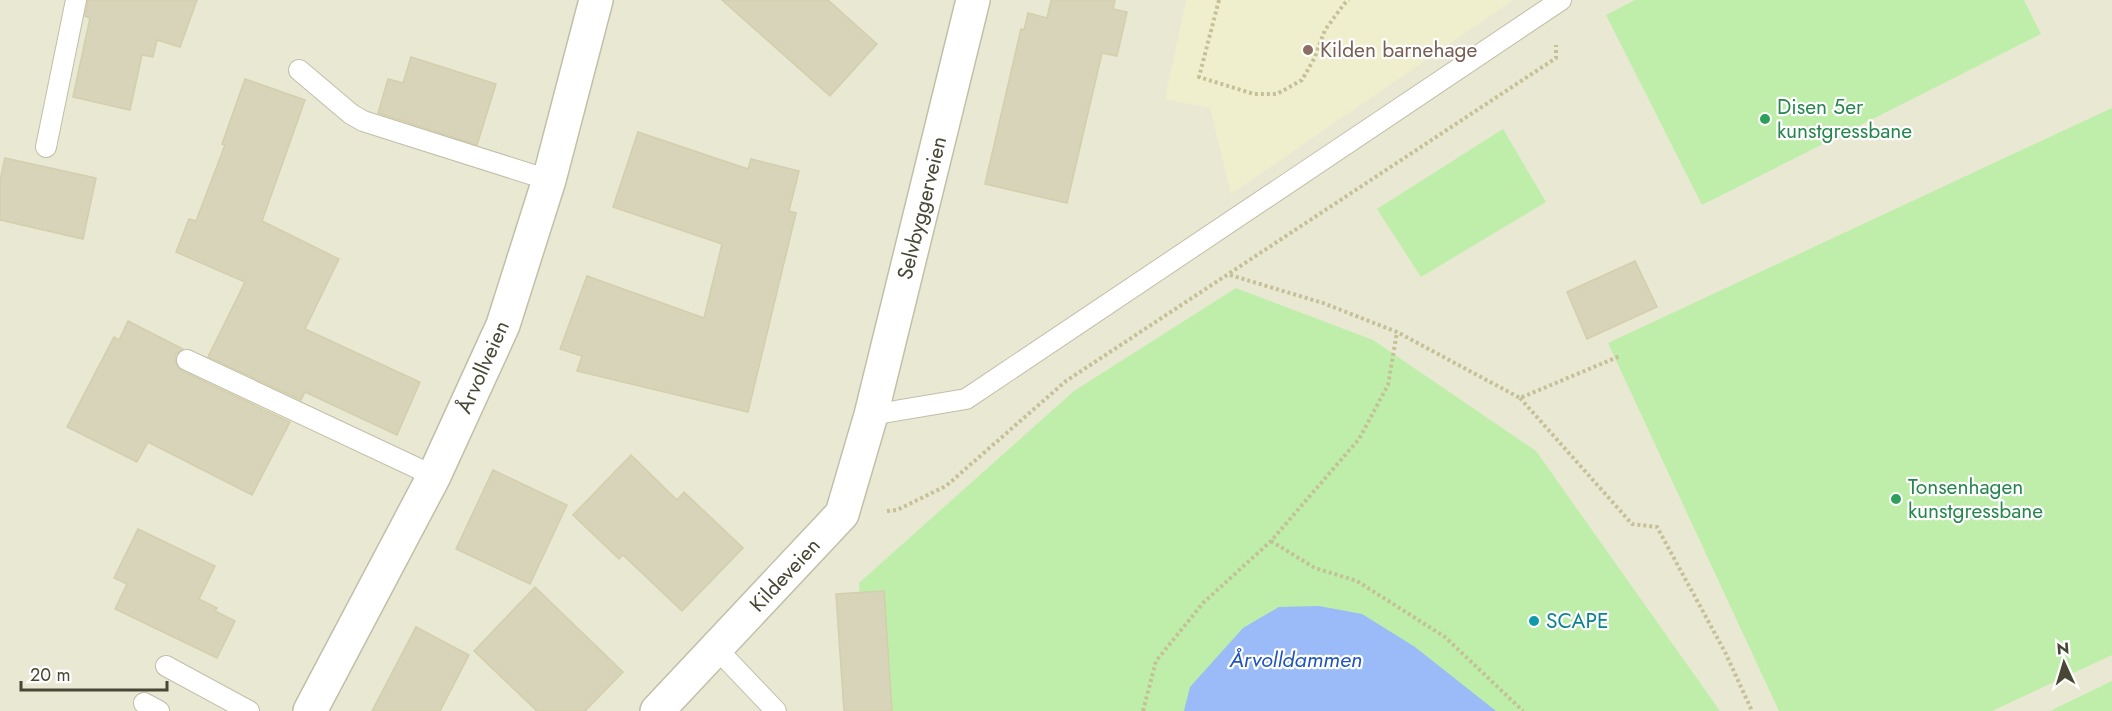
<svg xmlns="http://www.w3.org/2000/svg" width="2112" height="711" font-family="Jost,sans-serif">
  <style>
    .residential { fill: #e9e8d3 }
    .education { fill: #efefce }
    .green { fill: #beeeaa }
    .water { fill: #9bbaf8 }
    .building { fill: #d8d4ba; stroke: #d3ceac; stroke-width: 1.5 }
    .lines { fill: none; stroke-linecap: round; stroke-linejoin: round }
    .lane-casing { stroke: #c1bfa7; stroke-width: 22 }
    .street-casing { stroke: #c1bfa7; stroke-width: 36 }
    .path { stroke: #c5c097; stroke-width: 4; stroke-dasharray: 3 3; stroke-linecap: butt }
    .lane { stroke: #fff; stroke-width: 20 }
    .street { stroke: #fff; stroke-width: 33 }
    .education-dot { fill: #8d6e63; stroke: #fff; stroke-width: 2 }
    .leisure-dot { fill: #2e9e5b; stroke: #fff; stroke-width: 2 }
    .culture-dot { fill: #0f9aa8; stroke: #fff; stroke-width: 2 }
    .labels { text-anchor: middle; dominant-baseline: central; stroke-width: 4.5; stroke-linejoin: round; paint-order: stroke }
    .education-label { font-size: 21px; fill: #785e54; stroke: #fff; text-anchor: start }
    .leisure-label { font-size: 21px; fill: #27864d; stroke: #fff; text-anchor: start }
    .street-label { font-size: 21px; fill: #484634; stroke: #fff }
    .culture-label { font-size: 21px; fill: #0d838f; stroke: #fff; text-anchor: start }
    .water-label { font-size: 22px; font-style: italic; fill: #2154c0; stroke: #fff }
  </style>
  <rect width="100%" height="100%" fill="#f5f4e6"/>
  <rect class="residential" x="0" y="0" width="2112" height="711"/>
  <polygon class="education" points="1186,0 1513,0 1231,194 1210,108 1165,99"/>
  <g class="green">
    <polygon points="1635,0 2024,0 2041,34 1702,205 1606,15"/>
    <polygon points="2112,108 2112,655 1992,711 1779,711 1608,343"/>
    <polygon points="1503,129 1546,202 1421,277 1377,209"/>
    <polygon points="1236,288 1373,340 1536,451 1720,711 869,711 859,583 1074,391"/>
    <polygon points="2112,681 2112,711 2050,711"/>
  </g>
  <polygon class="water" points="1319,606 1362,614 1415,647 1496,711 1184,711 1190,687 1243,628 1279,607"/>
  <g class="building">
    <polygon points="88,0 197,0 180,47 157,40 153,57 142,55 130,110 73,97 90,18 85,16"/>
    <polygon points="722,0 828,0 877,44 830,96"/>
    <polygon points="1051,0 1115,0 1113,9 1127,12 1117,56 1102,53 1067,203 985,184 1021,29 1024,30 1028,13 1047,18"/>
    <polygon points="411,57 496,84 477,145 378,113 388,79 403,83"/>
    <polygon points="245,79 305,100 262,221 339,259 305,329 420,382 397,435 305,392 301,400 208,357 245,282 176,252 189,219 196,221 225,145 222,144"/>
    <polygon points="638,132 748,169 751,159 799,171 789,211 796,213 748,412 577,371 582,356 560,349 587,276 704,318 722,244 613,207"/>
    <polygon points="5,158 96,178 83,239 0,220 0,180"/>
    <polygon points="1635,261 1657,307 1587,339 1567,292"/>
    <polygon points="128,321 183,349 176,354 175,360 177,366 182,371 290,422 252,495 148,442 137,462 67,427 114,337 119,340"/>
    <polygon points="631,455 677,500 684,492 743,548 682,611 623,555 619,559 573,515"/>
    <polygon points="493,470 567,505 530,584 456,549"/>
    <polygon points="138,529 215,566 199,599 217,608 215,611 235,621 217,658 115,609 127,584 114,578"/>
    <polygon points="535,587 623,672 585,711 537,711 474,651"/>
    <polygon points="884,591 892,711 844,711 836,594"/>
    <polygon points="416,627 469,655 440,711 372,711"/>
  </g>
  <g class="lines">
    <g class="lane-casing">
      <g id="lane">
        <polyline points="299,70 351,114 363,121 549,180"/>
        <polyline points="46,147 76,0"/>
        <polyline points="187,360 434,476"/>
        <polyline points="871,415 966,399 1561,0"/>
        <polyline points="716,648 776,711"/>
        <polyline points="166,666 249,711"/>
        <polyline points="144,703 159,711"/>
      </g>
    </g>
    <g class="street-casing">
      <g id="street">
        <polyline points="310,711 434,476 503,325 549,180 596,0"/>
        <polyline points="657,711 842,514 871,415 973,0"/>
      </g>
    </g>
    <g class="path">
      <polyline points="1219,0 1199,77 1254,94 1277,94 1302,80 1314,59 1325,30 1344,4 1349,0"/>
      <polyline points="1230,275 1323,303 1397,332 1520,398 1620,356"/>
      <polyline points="1520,398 1632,524 1657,527 1725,652 1752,711"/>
      <polyline points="887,511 897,510 946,486 1066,381 1556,58 1556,45"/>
      <polyline points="1271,541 1315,568 1357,581 1445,637 1523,711"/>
      <polyline points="1143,711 1156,661 1203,603 1271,541 1359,439 1388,385 1397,332"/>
    </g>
    <use href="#lane" class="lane"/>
    <use href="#street" class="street"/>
  </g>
  <circle class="education-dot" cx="1308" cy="50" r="6"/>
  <g class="leisure-dot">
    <circle cx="1765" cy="119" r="6"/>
    <circle cx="1896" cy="499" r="6"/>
  </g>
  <circle class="culture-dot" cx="1534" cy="621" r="6"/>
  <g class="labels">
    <g class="education-label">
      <text x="1320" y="50">Kilden barnehage</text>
    </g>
    <g class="leisure-label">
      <text x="1777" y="107">Disen 5er<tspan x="1777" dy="24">kunstgressbane</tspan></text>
      <text x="1908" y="487">Tonsenhagen<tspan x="1908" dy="24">kunstgressbane</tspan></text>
    </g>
    <g class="street-label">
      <text transform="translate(922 208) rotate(-76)">Selvbyggerveien</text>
      <text transform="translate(483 367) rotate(-66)">Årvollveien</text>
      <text transform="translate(785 575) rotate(-47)">Kildeveien</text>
    </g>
    <g class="culture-label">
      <text x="1546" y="621">SCAPE</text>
    </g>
    <g class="water-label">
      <text x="1296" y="659">Årvolldammen</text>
    </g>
  </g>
  <g transform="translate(2064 663) rotate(356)" stroke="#ffffff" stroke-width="4.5" paint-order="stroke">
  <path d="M0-4.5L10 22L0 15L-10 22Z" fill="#484634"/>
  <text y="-9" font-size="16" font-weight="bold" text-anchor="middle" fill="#484634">N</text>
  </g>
  <path d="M21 681v9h146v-9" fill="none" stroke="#484634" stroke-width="3"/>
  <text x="30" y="681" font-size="18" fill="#484634" stroke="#ffffff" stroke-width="4.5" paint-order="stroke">20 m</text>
</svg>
